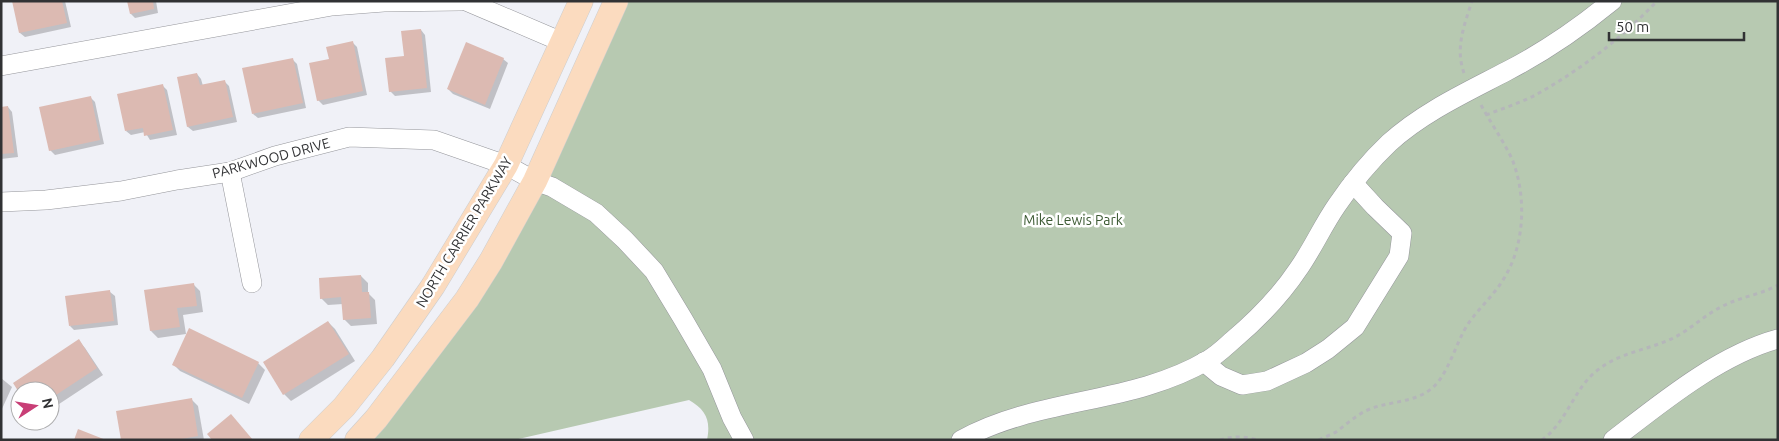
<svg xmlns="http://www.w3.org/2000/svg" width="1779" height="441" font-family="Ubuntu,sans-serif">
  <style>
    .green { fill: #b7c9b1 }
    .shadow { fill: #0003 }
    .building { fill: #dcbab2 }
    .lines { fill: none; stroke-linecap: round; stroke-linejoin: round }
    .minor-casing { stroke: #95969b; stroke-width: 20 }
    .major-casing { stroke: #cecece; stroke-width: 25 }
    .path { stroke: #b5b6ba; stroke-width: 3; stroke-dasharray: 4 4; stroke-linecap: butt }
    .minor { stroke: #fff; stroke-width: 19 }
    .major { stroke: #fbdbbf; stroke-width: 24 }
    .labels { text-anchor: middle; dominant-baseline: central; stroke-width: 5; stroke-linejoin: round; paint-order: stroke }
    .street-label { font-size: 14px; fill: #313234; stroke: #fff }
    .park-label { font-size: 14px; fill: #3c5a33; stroke: #fff }
  </style>
  <rect width="100%" height="100%" fill="#f0f1f7"/>
  <path class="green" d="M628 1H1778V440H707C711 420 706 410 689 400L514 440H369L443 350 504 260 562 146Z"/>
  <g class="shadow">
    <polygon points="13,1 65,1 71,27 25,37 20,33"/>
    <polygon points="128,1 156,1 158,13 135,18 131,14"/>
    <polygon points="421,30 425,35 431,92 395,96 390,91 405,57"/>
    <polygon points="352,42 357,47 367,95 323,105 318,100 330,60"/>
    <polygon points="292,59 297,64 306,108 258,118 253,114"/>
    <polygon points="503,59 508,63 490,109 453,94 448,89"/>
    <polygon points="197,74 201,79 203,86 224,81 229,86 237,122 193,131 188,127"/>
    <polygon points="162,85 167,90 177,135 150,140 145,132 131,135 126,131"/>
    <polygon points="90,97 95,102 104,144 55,155 50,150"/>
    <polygon points="8,107 12,112 18,157 1,159 1,108"/>
    <polygon points="361,276 368,283 368,293 375,300 377,324 351,326 344,319 343,304 328,305 321,298"/>
    <polygon points="193,284 200,291 203,312 183,315 186,334 158,338 151,331 146,291"/>
    <polygon points="110,292 115,296 118,325 74,330 70,326"/>
    <polygon points="328,322 335,329 355,361 291,401 284,394"/>
    <polygon points="190,330 258,363 265,370 249,404 180,371 173,364"/>
    <polygon points="79,341 85,348 103,375 50,410 50,391 20,392 14,383"/>
    <polygon points="1,378 12,387 1,411"/>
    <polygon points="191,399 198,406 204,440 122,440"/>
  </g>
  <g class="building">
    <polygon points="12,1 62,1 67,23 19,33"/>
    <polygon points="127,1 153,1 154,9 130,14"/>
    <polygon points="421,29 427,88 389,92 385,58 404,56 401,31"/>
    <polygon points="353,41 363,91 317,101 309,63 329,59 326,47"/>
    <polygon points="466,42 504,58 485,105 447,89"/>
    <polygon points="293,58 303,103 252,114 242,68"/>
    <polygon points="197,73 200,85 225,80 233,117 187,127 177,77"/>
    <polygon points="163,84 173,130 144,136 143,128 125,131 117,94"/>
    <polygon points="91,96 100,140 49,151 39,107"/>
    <polygon points="8,106 14,153 1,154 1,107"/>
    <polygon points="361,275 362,292 369,292 371,318 343,320 341,297 320,299 319,278"/>
    <polygon points="194,283 197,306 177,308 180,327 150,331 144,290"/>
    <polygon points="110,290 114,321 69,326 65,296"/>
    <polygon points="328,321 349,354 283,395 263,362"/>
    <polygon points="189,328 259,362 242,398 172,365"/>
    <polygon points="79,339 97,368 50,399 50,391 20,391 20,394 13,383"/>
    <polygon points="192,398 198,436 176,440 121,440 116,411"/>
    <polygon points="231,414 253,440 212,440 207,434"/>
    <polygon points="78,429 106,440 74,440"/>
  </g>
  <g class="lines">
    <g class="minor-casing">
      <g id="minor">
        <polyline points="466,1 562,42"/>
        <polyline points="1,66 332,6 384,2 460,1"/>
        <polyline points="230,172 252,283"/>
        <polyline points="1,202 46,200 121,191 177,180 230,172 275,156 349,137 434,140 506,165 535,181 552,187 596,213 625,240 654,271 683,319 712,369 732,418 744,440"/>
        <polyline points="1204,362 1221,376 1242,385 1267,381 1306,363 1328,349 1355,327 1399,256 1402,233 1375,207 1353,183"/>
        <path d="M961 440C1038 397 1132 405 1208 360 1217 355 1225 347 1233 340 1258 319 1281 295 1299 268 1313 248 1323 225 1337 205 1352 183 1370 161 1389 143 1423 112 1467 92 1507 71 1544 52 1579 28 1612 1"/>
        <path d="M1613 440C1661 403 1719 355 1778 339"/>
      </g>
    </g>
    <g class="major-casing">
      <g id="major">
        <polyline points="311,440 344,407 383,358 433,286 506,165 581,1"/>
        <polyline points="357,440 376,419 467,299 491,261 535,181 616,1"/>
      </g>
    </g>
    <g class="path">
      <path d="M1464 73C1455 48 1464 26 1472 1"/>
      <path d="M1486 115C1504 108 1523 102 1539 93 1583 68 1623 37 1657 1"/>
      <path d="M1220 440C1232 436 1245 436 1257 440"/>
      <path d="M1319 440C1324 437 1331 435 1336 432 1347 424 1357 414 1370 409 1390 401 1413 403 1431 389 1448 376 1456 342 1468 324 1479 308 1493 296 1503 280 1525 246 1527 196 1512 159 1503 140 1490 122 1480 103"/>
      <path d="M1542 440C1568 421 1574 387 1599 369 1620 353 1646 350 1669 340 1688 332 1703 316 1721 307 1739 297 1760 295 1778 285"/>
    </g>
    <use href="#minor" class="minor"/>
    <use href="#major" class="major"/>
  </g>
  <g class="labels">
    <g class="street-label">
      <text transform="translate(271 158) rotate(-15)">PARKWOOD DRIVE</text>
      <text transform="translate(464 232) rotate(-59)">NORTH CARRIER PARKWAY</text>
    </g>
    <g class="park-label">
      <text x="1073" y="220">Mike Lewis Park</text>
    </g>
  </g>
  <rect width="1779" height="441" fill="none" stroke="#313234" stroke-width="5"/>
  <g transform="translate(35 406) rotate(78)"><circle r="24" fill="#ffffff" stroke="#adadae"/>
  <path d="M0-4L9 19L0 12L-9 19Z" fill="#c83e76"/>
  <text y="-8" font-size="14" font-weight="bold" text-anchor="middle" fill="#313234">N</text>
  </g>
  <path d="M1609 32v8h135v-8" fill="none" stroke="#313234" stroke-width="2.5"/>
  <text x="1616" y="32" font-size="15" fill="#313234" stroke="#ffffff" stroke-width="4" paint-order="stroke">50 m</text>
</svg>
